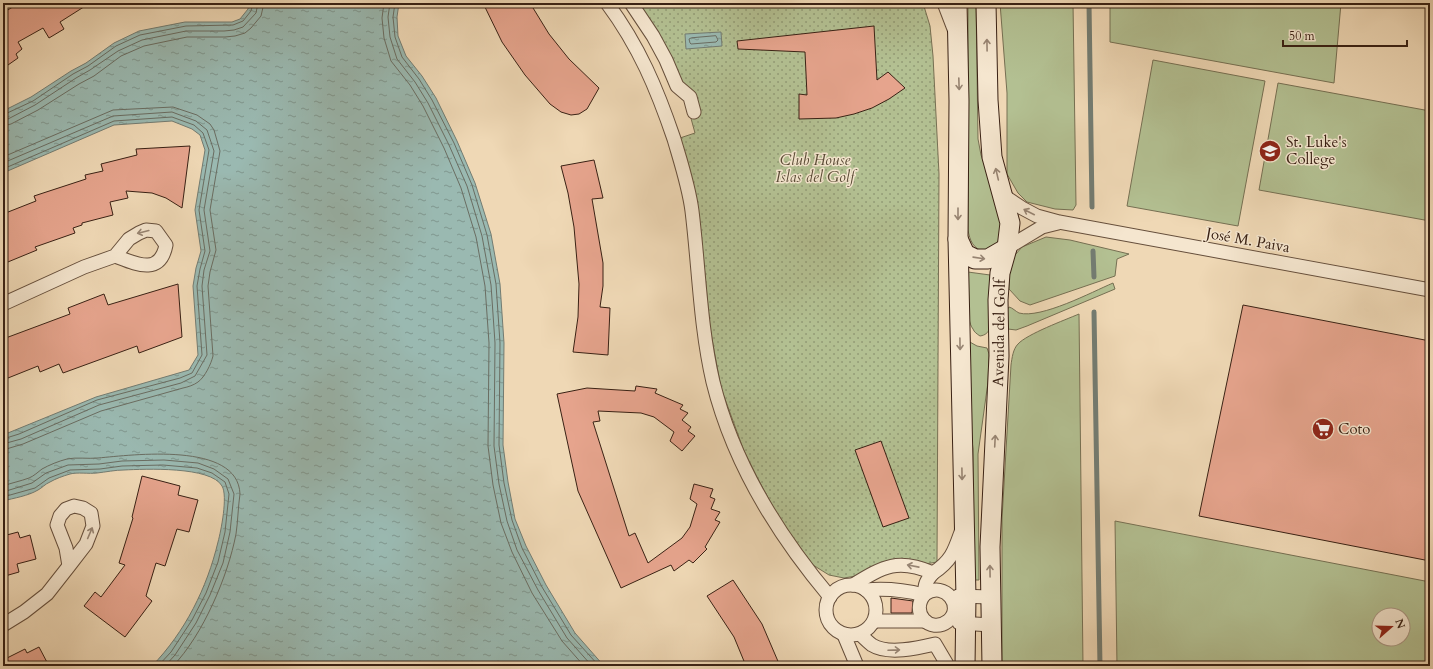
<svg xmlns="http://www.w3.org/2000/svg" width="1433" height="669" font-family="Cardo,serif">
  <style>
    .green { fill: #b3c092; stroke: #767053; fill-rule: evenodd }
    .park { fill: url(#park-dots); stroke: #767053 }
    .water { fill: url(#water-ripples); stroke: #737c72 }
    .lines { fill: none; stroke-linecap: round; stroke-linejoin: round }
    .shore { stroke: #6a6d62; stroke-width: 1 }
    .stream { stroke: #737c72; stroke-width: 5 }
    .building { fill: #e6a48d; stroke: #392114 }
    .street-casing { stroke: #664f3c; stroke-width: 15 }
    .secondary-casing { stroke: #392114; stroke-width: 21 }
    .street { stroke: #f5e6cf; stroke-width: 13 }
    .secondary { stroke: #f5e6cf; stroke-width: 19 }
    .oneway { stroke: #978472 }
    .labels { text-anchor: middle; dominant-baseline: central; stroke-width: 3; stroke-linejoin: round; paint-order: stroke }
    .poi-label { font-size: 15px; fill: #392114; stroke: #f5e6cf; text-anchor: start }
    .park-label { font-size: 15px; font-style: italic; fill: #584934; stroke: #f5e6cf }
    .street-label { font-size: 15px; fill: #392114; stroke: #f5e6cf }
  </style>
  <defs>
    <pattern id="park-dots" width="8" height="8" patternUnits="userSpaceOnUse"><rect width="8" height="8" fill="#b3c092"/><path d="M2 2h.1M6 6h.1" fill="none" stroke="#939c76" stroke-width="1.8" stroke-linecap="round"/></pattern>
    <pattern id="water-ripples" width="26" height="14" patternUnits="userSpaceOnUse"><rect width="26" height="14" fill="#9ab9b1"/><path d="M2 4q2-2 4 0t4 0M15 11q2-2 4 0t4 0" fill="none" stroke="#7f968f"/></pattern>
  </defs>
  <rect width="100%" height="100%" fill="#efd8b5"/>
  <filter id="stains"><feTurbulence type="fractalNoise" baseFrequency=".005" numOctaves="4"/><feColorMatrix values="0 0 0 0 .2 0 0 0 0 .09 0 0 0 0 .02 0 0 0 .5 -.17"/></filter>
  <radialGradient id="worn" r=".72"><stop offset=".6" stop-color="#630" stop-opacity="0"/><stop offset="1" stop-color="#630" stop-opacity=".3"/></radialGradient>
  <g class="green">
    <path d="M968 3H976L978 139 981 155 1002 212 999 243 984 252C973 248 970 241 968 230Z"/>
    <polygon points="1000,3 1073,3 1076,205 1073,210 1055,209 1027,202 1018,193 1007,174 1007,93"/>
    <polygon points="1110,3 1341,3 1334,83 1110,42"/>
    <polygon points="1153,60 1265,81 1238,226 1127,206"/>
    <polygon points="1278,83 1430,111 1430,221 1259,190"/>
    <polygon points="1046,237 1070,240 1129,254 1117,259 1115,276 1030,305 1020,301 1009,289 1009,264 1015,255 1022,247"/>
    <path d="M968 272 990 275 991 328C987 333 986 335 980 336 977 334 974 332 973 329 965 319 968 286 968 272Z"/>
    <path d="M1113 283 1115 289 1027 326 1016 330 1008 329 1007 310 1009 307C1013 308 1015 311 1019 313 1041 319 1092 292 1113 283Z"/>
    <path d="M1079 314 1083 666H1002V519L1011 365C1012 358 1013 349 1018 344 1027 334 1065 320 1079 314Z"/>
    <polygon points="968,341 977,346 987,348 989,354 988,382 978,454 979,580 973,580 973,449 970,422"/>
    <path d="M1115 521 1430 582V666H1117ZM1379 615H1403V639H1379Z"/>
  </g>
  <polygon class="park" points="639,3 923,3 930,26 933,56 939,174 937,562 844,578 829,575 813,565 782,523 759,481 744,451 721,388 710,328 701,233 693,188 680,138 695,133 681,82 672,60"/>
  <g class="water">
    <path d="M249 3H399L397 17 398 36 406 56 422 76 436 98 457 141 475 183 491 234 500 284 504 343 503 445 508 482 515 519 526 546 546 585 575 633 604 666H152C185 632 207 588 218 542 221 531 228 496 222 486 211 466 144 469 124 470 115 470 106 472 97 473 89 474 77 472 70 474 63 476 55 479 50 482 45 484 42 488 38 490 28 496 14 498 3 501V435L96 397 189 370 198 355 193 286 196 268 201 251 195 210 205 150 200 135 192 129 172 121 114 125 3 173V111L31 97 71 71 86 63 114 43 139 31 185 22H232L240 19 248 9Z"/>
    <polygon points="721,32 722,46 686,49 685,34"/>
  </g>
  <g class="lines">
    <g class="shore">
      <polyline points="384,3 382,18 384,38 391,61 410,85 423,106 444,148 461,188 476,237 485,286 489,343 488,446 493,485 501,523 512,552 532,593 562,641 584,666"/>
      <polyline points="390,3 388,17 390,37 397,59 415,82 428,103 449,145 467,186 482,236 491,285 495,343 494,446 499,484 507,521 517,550 538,590 567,638 592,666"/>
      <polyline points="395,3 393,17 395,37 402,57 419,79 432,100 454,143 472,185 487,235 496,284 500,343 499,445 504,483 512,520 522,548 542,587 571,635 599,666"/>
      <polygon points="716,36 718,40 716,42 691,44 690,43 689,39 691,38"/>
      <polyline points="3,115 33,101 73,74 88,66 116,46 140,35 186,26 233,25 243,21 251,11 253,3"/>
      <polyline points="3,120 8,119 35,105 76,78 90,70 118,51 142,40 186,31 224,31 234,30 243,27 256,13 258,3"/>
      <polyline points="3,126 11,124 38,110 79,84 94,76 121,56 144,46 187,37 225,37 235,36 245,33 251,28 261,16 264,3"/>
      <path d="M3 157 113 110 173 107 197 115 210 124 214 130 220 151 210 210 216 250 210 272 208 286 213 356C211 364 205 377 198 382 194 385 188 387 183 388L101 411 23 444 3 450"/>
      <polyline points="3,163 113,116 172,112 196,121 207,130 214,151 204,210 210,251 204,270 202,286 207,355 195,376 181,383 99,405 21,439 3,444"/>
      <polyline points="3,169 114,121 172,117 194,125 203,133 209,150 199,210 205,251 200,269 197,286 202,355 192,373 180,378 97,400 19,434 3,439"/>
      <path d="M3 486C11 483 21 481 29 478 34 476 38 472 42 469 49 465 59 461 67 459 76 457 88 459 98 458 132 455 238 441 240 494 238 507 238 521 236 534 228 576 203 635 173 666"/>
      <polyline points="3,492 32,483 46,473 68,465 99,464 122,461 164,460 198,463 214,469 228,479 234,494 230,532 223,563 210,595 196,623 175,655 165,666"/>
      <polyline points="3,497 35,488 49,478 70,470 100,469 122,466 163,465 197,468 212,473 225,482 229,494 225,532 218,562 206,593 192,620 171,652 158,666"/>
    </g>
    <g class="stream">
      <polyline points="1089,3 1092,207"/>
      <polyline points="1093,251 1094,277"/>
      <polyline points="1094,312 1100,666"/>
    </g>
  </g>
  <g class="building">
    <polygon points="19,3 90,3 60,22 64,29 49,38 43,28 18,42 22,49 16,54 18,58 8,65 5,60 3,61 3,13"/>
    <polygon points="483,3 530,3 549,34 569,59 599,88 587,109 579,114 571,115 561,112 550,104 525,75 502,42"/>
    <polygon points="874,26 877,80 888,72 905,88 889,99 872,108 854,114 836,118 799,119 799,94 807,95 805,52 738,49 737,41"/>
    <polygon points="190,146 182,208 166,198 152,193 126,191 128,198 110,202 113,215 82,223 82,225 73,228 75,233 35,247 37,250 3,264 3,214 36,201 34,196 86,179 85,175 103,171 101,164 137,155 136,149"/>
    <polygon points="594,160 603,198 592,199 603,263 603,286 600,307 610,308 608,355 573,352 578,317 579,284 574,227 568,193 561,166"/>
    <polygon points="178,284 182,337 139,353 137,346 63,373 59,364 40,372 38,366 3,380 3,339 70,314 68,308 104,294 108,305"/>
    <polygon points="1243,305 1430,341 1430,561 1199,516"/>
    <polygon points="636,386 657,389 655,393 683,405 680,409 688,413 682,420 691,427 688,431 695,436 682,451 670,441 674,432 654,417 641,413 598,411 600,421 593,422 629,536 635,533 648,563 682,538 690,527 697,504 690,499 694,484 713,489 710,497 715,499 711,509 720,512 715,520 720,522 705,547 707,549 693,563 689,560 674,571 671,565 621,588 578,491 557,394 587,388 635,391"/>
    <polygon points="881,441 909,518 883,527 855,450"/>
    <polygon points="142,476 180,486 178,495 198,500 189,532 177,529 165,566 156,563 146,596 152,601 125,637 84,606 95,592 101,597 125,565 119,563 133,518 132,517"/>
    <polygon points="18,532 20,538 30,535 36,559 17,564 19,572 5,576 3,568 3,536"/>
    <polygon points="733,580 762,624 780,666 746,666 734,637 707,596"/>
    <polygon points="891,598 913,601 912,613 891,613"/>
    <polygon points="39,647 49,666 3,666 3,660 25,649 27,653"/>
  </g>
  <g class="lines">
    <g class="street-casing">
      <g id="street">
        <path d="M607 3C639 46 657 89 674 139 681 163 689 187 692 211 699 268 700 326 713 382 733 463 777 534 830 597"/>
        <polyline points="631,3 653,36 666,60 677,86 690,97 694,112"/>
        <polyline points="944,3 954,29"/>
        <polyline points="1001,194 1022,208 1037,216 1059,222 1430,290"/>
        <polyline points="1007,248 1042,227 1058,223"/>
        <path d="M3 304 84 267 115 256 129 239 139 233 146 230 156 231 166 245C160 276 136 264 115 256"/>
        <circle cx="851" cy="610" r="25"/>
        <path d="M853 585C884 566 898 558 933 573 951 561 954 552 961 532"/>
        <path d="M866 590C886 588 904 590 924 595"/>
        <path d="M925 594C945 580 965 607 948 621 930 635 909 612 925 594 924 584 927 580 933 573"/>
        <polyline points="958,596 990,597"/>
        <polyline points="874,621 925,621"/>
        <polyline points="959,623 991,625"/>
        <polyline points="3,625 24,612 47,594 69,566 86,544 93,526 91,513 83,508 74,506 66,509 60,516 57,525 66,548 69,566"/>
        <path d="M860 634C864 638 868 642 872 645 888 655 918 648 935 644L948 666"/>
        <polyline points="844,635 857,666"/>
      </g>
    </g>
    <g class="secondary-casing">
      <g id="secondary">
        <polyline points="957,3 959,101 958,239 966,597 965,666"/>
        <polyline points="986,3 988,100 992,157 1010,223 1007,248 1000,273 998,300 999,356 990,547 992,666"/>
        <polyline points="958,239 965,254 975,259 988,259 1007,248"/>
      </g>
    </g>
    <use href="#street" class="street"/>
    <use href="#secondary" class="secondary"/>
  </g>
  <defs><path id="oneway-shaft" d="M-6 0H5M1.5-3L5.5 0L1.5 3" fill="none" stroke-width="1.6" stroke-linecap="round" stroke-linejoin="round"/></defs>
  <g class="oneway">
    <use href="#oneway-shaft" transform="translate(987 45) rotate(-91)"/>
    <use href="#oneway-shaft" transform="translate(959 84) rotate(88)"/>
    <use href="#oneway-shaft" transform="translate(997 174) rotate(-103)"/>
    <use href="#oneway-shaft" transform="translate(1029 212) rotate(-153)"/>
    <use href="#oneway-shaft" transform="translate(958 214) rotate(90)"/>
    <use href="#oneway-shaft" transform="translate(143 232) rotate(166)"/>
    <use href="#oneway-shaft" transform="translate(979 258) rotate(8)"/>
    <use href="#oneway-shaft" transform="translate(960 344) rotate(89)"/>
    <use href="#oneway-shaft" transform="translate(995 441) rotate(-87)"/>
    <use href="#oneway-shaft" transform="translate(962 474) rotate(89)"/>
    <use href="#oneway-shaft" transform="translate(90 533) rotate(-67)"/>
    <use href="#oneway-shaft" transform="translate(913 566) rotate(-169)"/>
    <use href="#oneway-shaft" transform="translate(990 571) rotate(-91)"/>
    <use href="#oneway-shaft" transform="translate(894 650) rotate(-2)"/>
  </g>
  <defs>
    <g id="school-disc" transform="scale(1.15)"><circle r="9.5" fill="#8f2418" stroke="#f5e6cf"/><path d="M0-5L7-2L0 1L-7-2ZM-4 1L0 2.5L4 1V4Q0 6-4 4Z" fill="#fff"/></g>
    <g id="supermarket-disc" transform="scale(1.15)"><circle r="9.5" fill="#8f2418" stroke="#f5e6cf"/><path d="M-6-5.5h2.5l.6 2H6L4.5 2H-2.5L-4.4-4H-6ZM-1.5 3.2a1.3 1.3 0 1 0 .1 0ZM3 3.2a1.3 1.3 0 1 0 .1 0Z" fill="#fff"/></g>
  </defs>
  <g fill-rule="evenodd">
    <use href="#school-disc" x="1270" y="151"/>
    <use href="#supermarket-disc" x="1323" y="429"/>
  </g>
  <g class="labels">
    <g class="poi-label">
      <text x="1286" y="142">St. Luke's<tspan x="1286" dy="17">College</tspan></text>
      <text x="1338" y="429">Coto</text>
    </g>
    <g class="park-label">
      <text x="815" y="160">Club House<tspan x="815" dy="17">Islas del Golf</tspan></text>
    </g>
    <g class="street-label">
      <text transform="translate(1248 240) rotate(10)">José M. Paiva</text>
      <text transform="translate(999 333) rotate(-89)">Avenida del Golf</text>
    </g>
  </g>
  <rect width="1433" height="669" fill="none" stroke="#efd8b5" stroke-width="16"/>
  <rect x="4" y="4" width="1425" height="661" fill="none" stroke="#392114" stroke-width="2"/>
  <rect x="8" y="8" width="1417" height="653" fill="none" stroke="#392114"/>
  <g transform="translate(1391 627) rotate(70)"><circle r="19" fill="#f5e6cf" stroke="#aa9784"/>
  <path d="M0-3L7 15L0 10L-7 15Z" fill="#8f2418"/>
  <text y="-6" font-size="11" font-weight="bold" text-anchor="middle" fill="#392114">N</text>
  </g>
  <path d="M1283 40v6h124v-6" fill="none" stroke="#392114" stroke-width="2"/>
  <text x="1289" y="40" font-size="12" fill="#392114" stroke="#f5e6cf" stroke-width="3" paint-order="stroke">50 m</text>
  <rect width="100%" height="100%" filter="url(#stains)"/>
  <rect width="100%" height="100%" fill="url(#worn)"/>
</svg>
